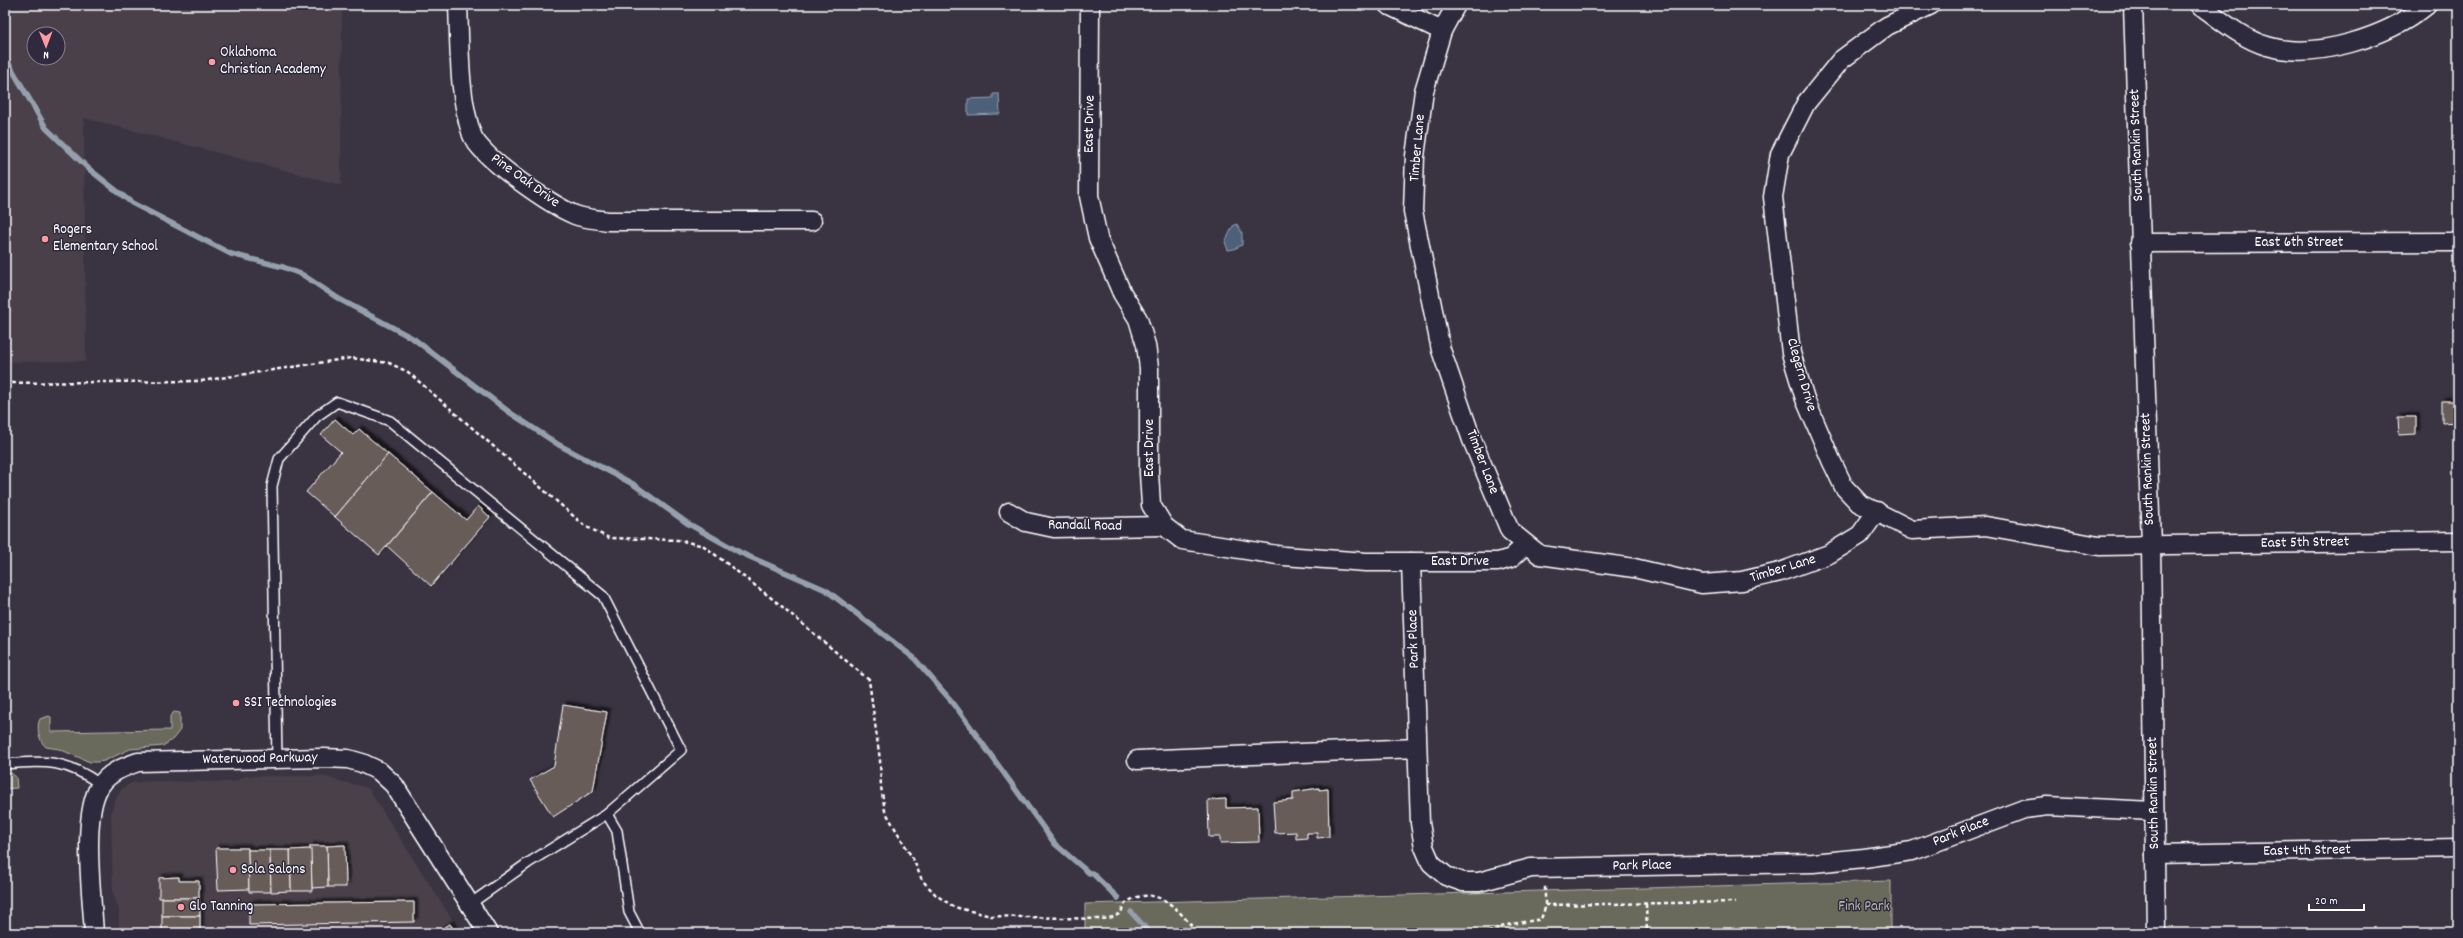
<svg xmlns="http://www.w3.org/2000/svg" width="2463" height="938" font-family="Dekko,sans-serif">
  <style>
    .built { fill: #484049; fill-rule: evenodd }
    .green { fill: #696a5b; stroke: #b4b4ad }
    .water { fill: #4e617a; stroke: #95a0af }
    .lines { fill: none; stroke-linecap: round; stroke-linejoin: round }
    .stream { stroke: #95a0af; stroke-width: 5.5 }
    .building { fill: #685c58; stroke: #fff; filter: url(#shadow) }
    .lane-casing { stroke: #fff; stroke-width: 12 }
    .street-casing { stroke: #fff; stroke-width: 21 }
    .path { stroke: #fff; stroke-width: 2.5; stroke-dasharray: 4 3; stroke-linecap: butt }
    .lane { stroke: #2f2a3d; stroke-width: 9 }
    .street { stroke: #2f2a3d; stroke-width: 18 }
    .poi-dot { fill: #ff9aa2; stroke: #2f2a3d; stroke-width: 1.5 }
    .labels { text-anchor: middle; dominant-baseline: central; stroke-width: 3; stroke-linejoin: round; paint-order: stroke }
    .poi-label { font-size: 15px; fill: #fff; stroke: #2f2a3d; text-anchor: start }
    .street-label { font-size: 15px; fill: #fff; stroke: #2f2a3d }
    .park-label { font-size: 15px; fill: #b4b4ad; stroke: #2f2a3d }
  </style>
  <defs>
    <filter id="shadow"><feDropShadow dx="3.5" dy="-3.5" stdDeviation="1" flood-color="#0009"/></filter>
  </defs>
  <rect width="100%" height="100%" fill="#3a3442"/>
  <filter id="ink" filterUnits="userSpaceOnUse"><feTurbulence type="fractalNoise" baseFrequency=".025" numOctaves="2"/><feDisplacementMap in="SourceGraphic" scale="8" xChannelSelector="R" yChannelSelector="G"/><feConvolveMatrix kernelMatrix="1 2 1 2 8 2 1 2 1" color-interpolation-filters="sRGB"/></filter>
  <g filter="url(#ink)">
    <g class="built">
      <path d="M5 5H342L341 185 84 118 86 361 5 362ZM34 34H58V58H34Z"/>
      <polygon points="246,776 321,776 368,788 461,933 119,933 119,909 113,893 111,813 115,800 122,789 131,783 147,781 233,782"/>
    </g>
    <g class="green">
      <path d="M174 712 180 713V730L173 739 163 746 130 749 104 761 97 762H90L59 749 46 747C39 742 36 726 40 719L49 716 51 717V732L170 730V716Z"/>
      <polygon points="11,773 16,777 17,788 5,789 5,774"/>
      <polygon points="1891,881 1891,933 1085,933 1085,904"/>
    </g>
    <g class="water">
      <polygon points="993,94 999,94 1000,114 968,115 968,99 993,98"/>
      <polygon points="1237,224 1242,233 1242,245 1234,249 1228,250 1225,242 1233,226"/>
    </g>
    <g class="lines">
      <g class="stream">
        <polyline points="5,57 46,128 89,169 132,203 231,254 283,267 303,275 339,299 414,339 509,412 559,445 633,484 687,523 741,553 826,590 914,658 954,704 1055,844 1089,873 1092,873 1118,898"/>
        <polyline points="1131,912 1150,933"/>
      </g>
    </g>
    <g class="building">
      <polygon points="2442,401 2458,401 2458,422 2442,423"/>
      <polygon points="2398,417 2416,417 2416,434 2399,435"/>
      <polygon points="335,419 353,435 359,429 388,454 335,517 306,492 341,452 321,435"/>
      <polygon points="388,454 433,492 379,555 335,517"/>
      <polygon points="433,492 466,520 478,506 490,517 431,586 387,546"/>
      <polygon points="563,705 607,712 593,791 553,817 530,780 554,766"/>
      <polygon points="1319,788 1319,790 1328,789 1329,837 1317,838 1317,833 1307,833 1307,838 1296,839 1296,832 1275,833 1273,802 1293,800 1293,792"/>
      <polygon points="1226,799 1226,808 1258,807 1259,842 1220,843 1220,837 1209,837 1208,800"/>
      <polygon points="345,845 346,887 328,887 327,846"/>
      <polygon points="310,846 327,846 328,887 312,888"/>
      <polygon points="216,848 248,848 249,889 218,890"/>
      <polygon points="311,849 312,891 291,891 290,850"/>
      <polygon points="248,850 270,850 271,892 249,892"/>
      <polygon points="270,850 290,850 291,891 271,892"/>
      <polygon points="179,877 179,881 199,881 199,898 159,898 159,878"/>
      <polygon points="162,898 199,898 200,916 162,916"/>
      <polygon points="414,902 414,922 249,925 249,904"/>
      <rect x="162" y="916" width="38" height="17"/>
      <polygon points="450,924 456,933 435,933"/>
    </g>
    <g class="lines">
      <g class="lane-casing">
        <g id="lane">
          <polyline points="277,759 272,486 279,459 317,416 337,402 390,421 603,596 681,750 607,814 528,863 470,904"/>
          <path d="M5 764C45 760 68 760 101 785"/>
          <polyline points="607,814 617,831 629,912 640,933"/>
        </g>
      </g>
      <g class="street-casing">
        <g id="street">
          <path d="M458 5C460 48 458 94 472 135 480 157 552 206 575 215 585 219 597 219 608 221H812"/>
          <polyline points="1090,5 1089,196 1098,238 1122,293 1138,319 1146,345 1149,368 1149,473 1151,505 1164,526 1182,540 1284,556 1366,562 1498,562 1511,558 1525,545"/>
          <polyline points="1388,5 1442,31"/>
          <polyline points="1456,5 1442,31 1424,91 1415,156 1413,211 1441,350 1472,440 1510,531 1540,555 1634,568 1702,584 1742,581 1780,572 1829,554 1860,535 1877,511"/>
          <polyline points="1931,5 1887,26 1841,60 1806,103 1780,154 1773,197 1791,353 1805,399 1831,460 1844,487 1859,503 1912,530 1986,526 2099,546 2458,541"/>
          <polyline points="2133,5 2151,545 2156,933"/>
          <path d="M2200 5C2219 19 2244 40 2267 46 2316 61 2389 36 2427 5"/>
          <polyline points="2140,243 2458,242"/>
          <polyline points="1009,512 1026,522 1054,528 1164,526"/>
          <polyline points="1411,562 1420,823 1424,847 1431,863 1446,876 1463,882 1479,882 1531,868 1813,863 1864,858 1912,851 2024,809 2047,806 2154,811"/>
          <polyline points="1137,760 1417,748"/>
          <polyline points="2155,854 2458,848"/>
          <path d="M94 933C92 897 81 814 100 786 109 772 124 767 138 762L323 758 348 759 362 763 379 771 394 785 488 933"/>
        </g>
      </g>
      <g class="path">
        <path d="M5 383 201 381 351 358 389 363 408 372 585 526 609 538 678 540 704 546 779 604 869 680 880 760 881 787 885 811 914 861 922 880 936 895 954 907 991 916 1098 919C1105 919 1116 918 1121 912 1123 909 1124 904 1127 902 1158 883 1180 911 1197 933"/>
        <polyline points="1646,904 1647,933"/>
        <polyline points="1545,905 1735,902"/>
        <path d="M1488 933C1504 923 1523 923 1541 919L1545 908V886"/>
      </g>
      <use href="#lane" class="lane"/>
      <use href="#street" class="street"/>
    </g>
  </g>
  <g class="poi-dot">
    <circle cx="212" cy="62" r="4"/>
    <circle cx="45" cy="239" r="4"/>
    <circle cx="236" cy="703" r="4"/>
    <circle cx="233" cy="870" r="4"/>
    <circle cx="181" cy="907" r="4"/>
  </g>
  <g class="labels">
    <g class="poi-label">
      <text x="220" y="53">Oklahoma<tspan x="220" dy="17">Christian Academy</tspan></text>
      <text x="53" y="230">Rogers<tspan x="53" dy="17">Elementary School</tspan></text>
      <text x="244" y="703">SSI Technologies</text>
      <text x="241" y="870">Sola Salons</text>
      <text x="189" y="907">Glo Tanning</text>
    </g>
    <g class="street-label">
      <text transform="translate(1090 124) rotate(-89)">East Drive</text>
      <text transform="translate(2137 145) rotate(-92)">South Rankin Street</text>
      <text transform="translate(1418 148) rotate(-85)">Timber Lane</text>
      <text transform="translate(525 181) rotate(36)">Pine Oak Drive</text>
      <text x="2299" y="243">East 6th Street</text>
      <text transform="translate(1801 375) rotate(74)">Clegern Drive</text>
      <text transform="translate(1150 448) rotate(-90)">East Drive</text>
      <text transform="translate(1482 462) rotate(69)">Timber Lane</text>
      <text transform="translate(2148 469) rotate(-92)">South Rankin Street</text>
      <text transform="translate(1085 526) rotate(1)">Randall Road</text>
      <text transform="translate(2305 543) rotate(-1)">East 5th Street</text>
      <text x="1460" y="562">East Drive</text>
      <text transform="translate(1783 569) rotate(-17)">Timber Lane</text>
      <text transform="translate(1414 639) rotate(-92)">Park Place</text>
      <text transform="translate(260 759) rotate(-1)">Waterwood Parkway</text>
      <text transform="translate(2154 793) rotate(-91)">South Rankin Street</text>
      <text transform="translate(1961 832) rotate(-22)">Park Place</text>
      <text transform="translate(2307 851) rotate(-1)">East 4th Street</text>
      <text transform="translate(1642 866) rotate(-1)">Park Place</text>
    </g>
    <g class="park-label">
      <text x="1864" y="907">Fink Park</text>
    </g>
  </g>
  <rect width="2463" height="938" fill="none" stroke="#2f2a3d" stroke-width="20"/>
  <rect x="10" y="10" width="2443" height="918" fill="none" stroke="#fff" stroke-width="1.5" filter="url(#ink)"/>
  <g transform="translate(46 46) rotate(179)"><circle r="19" fill="#2f2a3d" stroke="#827f8b"/>
  <path d="M0-3L7 15L0 10L-7 15Z" fill="#ff9aa2"/>
  <text y="-6" font-size="11" font-weight="bold" text-anchor="middle" fill="#ffffff">N</text>
  </g>
  <path d="M2309 904v6h55v-6" fill="none" stroke="#ffffff" stroke-width="2"/>
  <text x="2315" y="904" font-size="12" fill="#ffffff" stroke="#2f2a3d" stroke-width="3" paint-order="stroke">20 m</text>
</svg>
